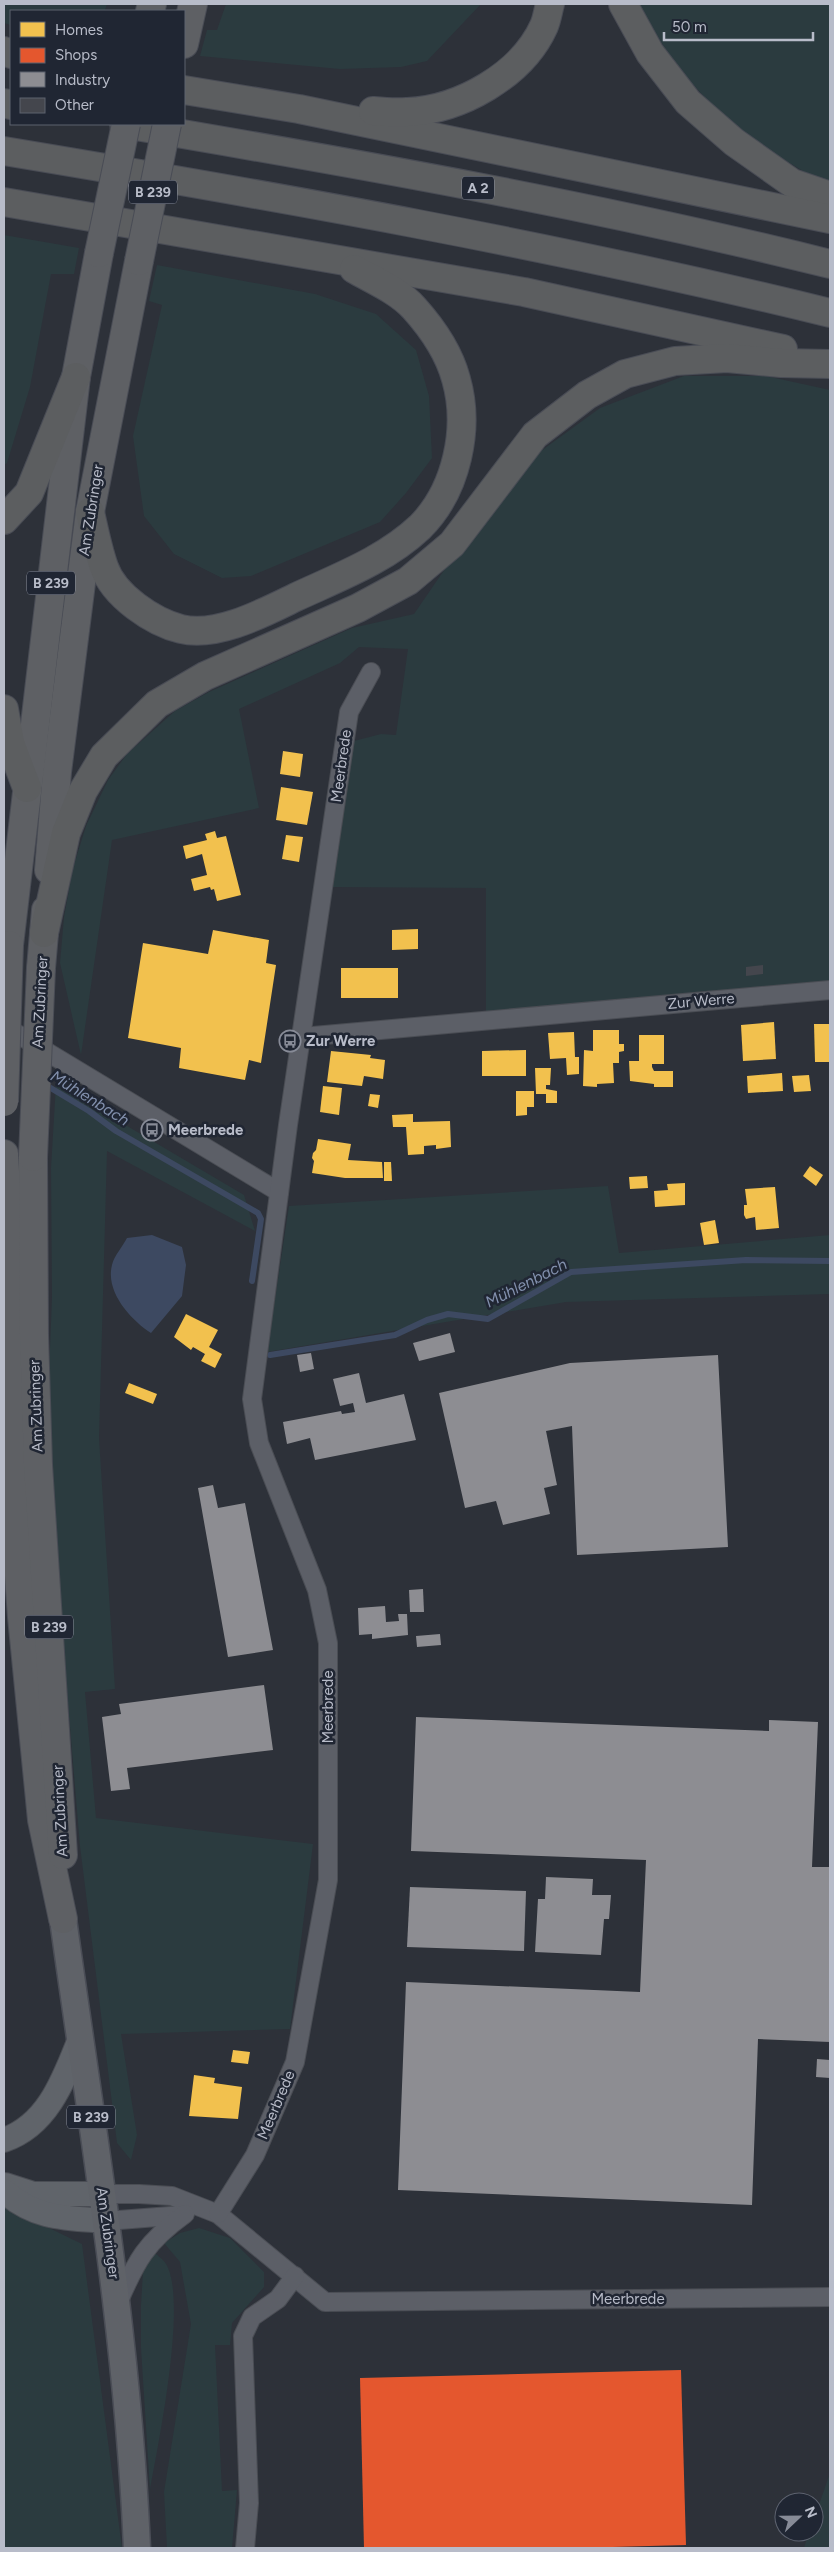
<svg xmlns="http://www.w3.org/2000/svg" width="834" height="2552" font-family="Figtree,sans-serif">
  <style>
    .green { fill: #2b3b3f }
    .water { fill: #3d4961 }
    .homes { fill: #f2c14e }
    .shops { fill: #e4572e }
    .industry { fill: #8d8d92 }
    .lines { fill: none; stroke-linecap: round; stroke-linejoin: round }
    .stream { stroke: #3d4961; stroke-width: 6 }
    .building { fill: #44464d }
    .minor-casing { stroke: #4a4d54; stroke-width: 20 }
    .secondary-casing { stroke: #4a4d54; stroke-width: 26 }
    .primary-casing { stroke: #4a4d56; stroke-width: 29 }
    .trunk-casing { stroke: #494c55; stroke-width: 30 }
    .motorway-casing { stroke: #494c55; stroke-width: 30 }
    .minor { stroke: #5c5f67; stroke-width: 18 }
    .secondary { stroke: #60646a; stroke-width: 24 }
    .primary { stroke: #5f6268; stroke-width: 26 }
    .trunk { stroke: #5e6064; stroke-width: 28 }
    .motorway { stroke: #5c5e60; stroke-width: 28 }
    .trunk-bridge-casing { stroke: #494c55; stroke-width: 30; stroke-linecap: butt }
    .trunk-bridge { stroke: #5e6064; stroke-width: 28 }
    .labels { text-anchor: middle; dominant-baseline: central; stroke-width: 5; stroke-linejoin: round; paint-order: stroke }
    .shield { fill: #202633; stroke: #8a8f9c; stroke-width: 1 }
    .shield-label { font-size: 14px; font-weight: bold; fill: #b8bcc9 }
    .street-label { font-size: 15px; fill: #b8bcc9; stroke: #202633 }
    .poi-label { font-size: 15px; font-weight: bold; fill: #b8bcc9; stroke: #202633; text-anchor: start }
    .water-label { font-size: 16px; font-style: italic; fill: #8290ad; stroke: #202633 }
  </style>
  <rect width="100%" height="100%" fill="#2d3139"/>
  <g class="green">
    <polygon points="4,4 107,4 105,10 110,11 11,11 11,25 4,23"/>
    <polygon points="226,4 481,4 427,61 401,67 340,69 200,56 207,30 217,30"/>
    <path d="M639 4H830V185C817 180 805 172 793 165 726 128 674 73 639 4Z"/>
    <polygon points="4,235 79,248 74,274 51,274 30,387 7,463 4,465"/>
    <polygon points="157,265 315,294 376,314 416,350 429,396 432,458 406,493 380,522 251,576 222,578 174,554 144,516 133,436 162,305 149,301"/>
    <polygon points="684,376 766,376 830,390 830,985 486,1016 486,888 332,887 354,741 381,734 396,735 408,649 359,647 340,663 239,709 259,808 112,840 81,1055 60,963 64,917 73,868 86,826 108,780 127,754 175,711 209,692 352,628 414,614 449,563 541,451 600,408"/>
    <polygon points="56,1084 244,1195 255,1231 107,1151 99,1438 115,1689 85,1692 96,1818 313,1844 290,2029 121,2034 137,2135 131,2160 117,2143 80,1846 64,1655 48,1398 52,1298 51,1168"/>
    <polygon points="608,1186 619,1253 830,1235 830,1300 829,1294 566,1302 267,1352 289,1206"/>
    <polygon points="4,2206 82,2244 122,2548 4,2548"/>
    <polygon points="199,2228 230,2238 264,2272 264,2287 232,2323 230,2345 215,2345 222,2491 237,2490 232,2548 167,2548 164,2492 191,2324 180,2262 164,2243 180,2233"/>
    <path d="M155 2253C158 2256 164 2260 166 2264 188 2300 158 2445 150 2490L141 2348V2305L143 2271Z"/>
    <polygon points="830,2473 830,2548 804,2548 809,2532 814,2532 814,2519"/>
  </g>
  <path class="water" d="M152 1235 182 1247 186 1265 182 1296 151 1333C131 1320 105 1292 112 1265 114 1256 123 1246 127 1238Z"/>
  <g class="homes">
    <polygon points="283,751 303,754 300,777 280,774"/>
    <polygon points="281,787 313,792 307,825 276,820"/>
    <polygon points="215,831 217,838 226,836 241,895 217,901 214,889 211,890 210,887 194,891 191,879 207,875 202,854 186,859 183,846 207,840 205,834"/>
    <polygon points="286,835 303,837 299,862 282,859"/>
    <polygon points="418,929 418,949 392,950 392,930"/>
    <polygon points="213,930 269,940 266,963 276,965 261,1063 249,1060 245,1080 179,1068 181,1048 128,1038 143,943 208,954"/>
    <rect x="341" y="968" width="57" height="30"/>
    <polygon points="774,1022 776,1059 743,1061 741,1025"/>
    <polygon points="814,1024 830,1024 830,1062 815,1062"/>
    <polygon points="593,1030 619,1030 619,1044 624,1044 624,1051 619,1052 619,1063 613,1063 614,1083 597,1084 597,1087 583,1086 584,1050 593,1051"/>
    <polygon points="574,1032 575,1057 579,1057 579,1074 567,1075 566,1058 550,1059 548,1033"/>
    <polygon points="639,1035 664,1035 664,1064 652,1064 652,1067 654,1071 673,1071 673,1087 654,1087 654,1084 630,1081 629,1061 639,1061"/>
    <polygon points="526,1050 526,1076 482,1076 482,1051"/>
    <polygon points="331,1051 371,1055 370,1058 385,1060 383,1079 364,1076 362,1086 327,1082"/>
    <polygon points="535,1068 551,1068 550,1085 546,1085 546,1089 557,1091 557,1103 546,1103 546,1094 536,1094"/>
    <polygon points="782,1073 783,1091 748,1093 747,1076"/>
    <polygon points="809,1075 811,1091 794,1092 792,1076"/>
    <polygon points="323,1086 342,1088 339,1115 320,1112"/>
    <polygon points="516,1091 534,1091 534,1107 527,1107 527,1115 516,1116"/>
    <polygon points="370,1094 380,1095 378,1108 368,1106"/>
    <polygon points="413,1114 413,1122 450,1121 451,1147 436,1149 436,1145 424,1146 424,1154 408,1155 406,1127 393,1127 392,1115"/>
    <polygon points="318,1139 351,1144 348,1160 382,1162 383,1178 345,1178 312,1173 314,1161 312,1158 313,1153 316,1150"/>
    <polygon points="384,1162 391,1162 392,1181 384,1181"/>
    <polygon points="810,1166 823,1175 816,1186 803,1176"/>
    <polygon points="647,1176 648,1188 630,1189 629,1177"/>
    <polygon points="685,1183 685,1205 655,1207 654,1191 668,1190 667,1184"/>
    <polygon points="775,1187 779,1228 756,1230 755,1217 746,1219 744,1215 744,1205 747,1205 745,1189"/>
    <polygon points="715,1220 719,1243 704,1245 700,1223"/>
    <polygon points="186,1314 218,1330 209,1347 222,1354 215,1368 201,1361 205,1354 193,1347 191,1350 174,1337"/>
    <polygon points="129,1383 157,1394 153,1404 125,1393"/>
    <polygon points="233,2050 250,2052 248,2064 231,2062"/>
    <polygon points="194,2075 215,2078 214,2083 242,2087 238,2119 189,2116"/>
  </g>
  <polygon class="shops" points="681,2370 686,2545 576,2548 364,2548 360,2378"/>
  <g class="industry">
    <polygon points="450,1333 455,1352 419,1361 413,1343"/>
    <polygon points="311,1353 314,1369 300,1372 297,1355"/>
    <polygon points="718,1355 728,1547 577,1555 572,1426 546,1431 557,1485 544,1488 550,1514 503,1525 496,1501 465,1508 439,1393 570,1363"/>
    <polygon points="359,1373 366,1403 404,1394 416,1440 315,1460 310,1438 287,1444 283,1422 341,1411 342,1414 355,1412 353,1403 340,1406 333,1379"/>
    <polygon points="213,1485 218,1508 245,1503 273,1650 228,1657 198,1488"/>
    <polygon points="423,1589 424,1612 410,1612 409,1590"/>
    <polygon points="385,1606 386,1622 399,1621 398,1614 407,1614 408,1635 372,1639 372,1634 359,1635 358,1608"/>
    <polygon points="440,1634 441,1645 417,1647 416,1636"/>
    <polygon points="264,1685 273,1750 127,1768 130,1789 111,1791 102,1717 121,1714 119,1704"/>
    <polygon points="416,1717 769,1731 769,1720 818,1722 812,1867 830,1867 830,2042 758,2039 752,2205 398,2190 406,1982 640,1992 646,1860 411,1851"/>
    <polygon points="546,1877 593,1879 592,1895 611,1895 609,1919 604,1919 601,1955 535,1952 538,1899 545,1899"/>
    <polygon points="410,1887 526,1891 524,1951 407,1947"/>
    <polygon points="817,2059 830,2060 830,2078 816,2077"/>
  </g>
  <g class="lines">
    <g class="stream">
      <polyline points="44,1084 89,1111 116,1131 258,1213 261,1219 252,1281"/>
      <polyline points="270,1355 395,1335 427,1320 448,1314 488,1319 571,1272 746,1260 830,1261"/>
    </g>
  </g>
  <polygon class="building" points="763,965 763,974 746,976 746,967"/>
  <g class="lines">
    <g class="minor-casing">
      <g id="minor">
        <polyline points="4,1026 279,1192"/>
        <polyline points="302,1037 830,990"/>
        <polyline points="102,2194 139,2194 172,2196 218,2214 325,2302 830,2297"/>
        <polyline points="218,2214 255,2155 295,2062 328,1880 328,1643 317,1590 259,1443 252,1399 288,1125 349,712 371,672"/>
        <polyline points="106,2221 183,2215"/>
        <path d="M118 2303C136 2261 146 2242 185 2214"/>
        <polyline points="245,2548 249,2503 243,2336 252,2317 278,2299 295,2276"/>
      </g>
    </g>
    <g class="secondary-casing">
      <g id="secondary">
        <path d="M4 2140C48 2125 64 2079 80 2039"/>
        <polyline points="5,2185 33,2194 102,2194"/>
        <path d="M4 2191C35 2219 66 2218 106 2221"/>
      </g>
    </g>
    <g class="primary-casing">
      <path id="primary" d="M63 1919C92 2128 128 2337 137 2548"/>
    </g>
    <g class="trunk-casing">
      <g id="trunk">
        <polyline points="150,11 152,4"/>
        <polyline points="184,44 193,4"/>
        <polyline points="49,870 57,772 90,512 139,261"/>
        <polyline points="9,945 76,377 99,253"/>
        <polyline points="41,968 46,910"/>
        <polyline points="4,1154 7,1205 11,1465 22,1617 42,1820 63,1919"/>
        <polyline points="33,1157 34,1335 38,1465 63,1855"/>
      </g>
    </g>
    <g class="motorway-casing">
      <g id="motorway">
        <polyline points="623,4 650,53 688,102 734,142 792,183 830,196"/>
        <polyline points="4,51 11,54"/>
        <polyline points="184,90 299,109 830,219"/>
        <polyline points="4,103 11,105"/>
        <path d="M373 111C384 112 396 113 407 112 460 110 522 75 544 26 547 19 548 11 550 4"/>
        <path d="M124 124C360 164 598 206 830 264"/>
        <path d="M4 151C281 197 557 246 830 313"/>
        <polyline points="4,202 524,292 783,349"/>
        <path d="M90 512C94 530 98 550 104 567 114 596 153 622 181 629 217 638 265 612 296 597 339 577 385 560 420 527 457 490 470 428 456 379 449 353 432 328 414 308 399 291 373 280 354 269"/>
        <polyline points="4,520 29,493 76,377"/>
        <polyline points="4,709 10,743 27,788"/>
        <polyline points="44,933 66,833 83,791 104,756 157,704 205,676 358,608 408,581 452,544 535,435 587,395 625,374 675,361 727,358 781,363 830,364"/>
      </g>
    </g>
    <use href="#minor" class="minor"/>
    <use href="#secondary" class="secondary"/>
    <use href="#primary" class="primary"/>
    <use href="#trunk" class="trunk"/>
    <use href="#motorway" class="motorway"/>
    <g class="trunk-bridge-casing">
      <g id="trunk-bridge">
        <polyline points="99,253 126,124"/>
        <polyline points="139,261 167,124"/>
        <polyline points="4,1102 9,945"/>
        <polyline points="33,1157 41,968"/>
      </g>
    </g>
    <use href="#trunk-bridge" class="trunk-bridge"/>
  </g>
  <defs>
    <g id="bus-ring" transform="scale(1.125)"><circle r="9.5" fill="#202633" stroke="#878b97" stroke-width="1.5"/><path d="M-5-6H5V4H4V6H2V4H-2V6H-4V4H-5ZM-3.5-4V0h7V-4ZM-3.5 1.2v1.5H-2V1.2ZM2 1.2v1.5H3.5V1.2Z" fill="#878b97"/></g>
  </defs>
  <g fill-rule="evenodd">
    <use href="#bus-ring" x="290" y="1041"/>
    <use href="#bus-ring" x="152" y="1130"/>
  </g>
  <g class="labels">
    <g class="shield">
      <rect x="462" y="176.5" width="32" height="23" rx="4"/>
      <rect x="129" y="180.5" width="48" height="23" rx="4"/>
      <rect x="27" y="571.5" width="48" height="23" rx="4"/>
      <rect x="25" y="1615.5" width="48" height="23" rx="4"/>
      <rect x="67" y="2105.5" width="48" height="23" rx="4"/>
    </g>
    <g class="shield-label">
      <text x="478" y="188">A 2</text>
      <text x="153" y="192">B 239</text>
      <text x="51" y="583">B 239</text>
      <text x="49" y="1627">B 239</text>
      <text x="91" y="2117">B 239</text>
    </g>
    <g class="street-label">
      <text transform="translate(91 510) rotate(-81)">Am Zubringer</text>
      <text transform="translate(341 766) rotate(-82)">Meerbrede</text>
      <text transform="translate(701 1001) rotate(-5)">Zur Werre</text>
      <text transform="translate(40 1002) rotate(-87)">Am Zubringer</text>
      <text transform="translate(36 1406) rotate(-92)">Am Zubringer</text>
      <text transform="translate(328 1707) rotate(-90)">Meerbrede</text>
      <text transform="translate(60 1811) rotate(-93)">Am Zubringer</text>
      <text transform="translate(276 2105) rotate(-67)">Meerbrede</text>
      <text transform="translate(108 2233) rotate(82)">Am Zubringer</text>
      <text x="628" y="2299">Meerbrede</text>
    </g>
    <g class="poi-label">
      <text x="306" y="1041">Zur Werre</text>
      <text x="168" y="1130">Meerbrede</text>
    </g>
    <g class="water-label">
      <text transform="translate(90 1098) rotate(32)">Mühlenbach</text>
      <text transform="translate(526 1283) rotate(-27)">Mühlenbach</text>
    </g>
  </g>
  <rect width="834" height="2552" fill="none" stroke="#b8bcc9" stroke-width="10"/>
  <rect x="10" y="10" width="175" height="115" fill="#202633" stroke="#5d626f"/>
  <rect x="20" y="22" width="25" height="15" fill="#f2c14e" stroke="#5d626f"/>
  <text x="55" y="35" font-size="15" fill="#b8bcc9">Homes</text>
  <rect x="20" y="48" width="25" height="15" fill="#e4572e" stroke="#5d626f"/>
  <text x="55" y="60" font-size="15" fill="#b8bcc9">Shops</text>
  <rect x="20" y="72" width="25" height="15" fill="#8d8d92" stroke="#5d626f"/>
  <text x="55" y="85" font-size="15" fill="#b8bcc9">Industry</text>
  <rect x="20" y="98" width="25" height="15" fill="#44464d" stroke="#5d626f"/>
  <text x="55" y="110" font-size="15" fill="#b8bcc9">Other</text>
  <g transform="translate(799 2517) rotate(68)"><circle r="24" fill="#202633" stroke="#5d626f"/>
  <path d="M0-4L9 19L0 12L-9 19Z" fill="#878b97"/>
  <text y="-8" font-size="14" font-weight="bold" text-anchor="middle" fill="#b8bcc9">N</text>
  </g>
  <path d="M664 32v8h149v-8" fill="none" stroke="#b8bcc9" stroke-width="2.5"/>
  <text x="672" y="32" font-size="15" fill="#b8bcc9" stroke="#202633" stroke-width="4" paint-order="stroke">50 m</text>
</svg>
